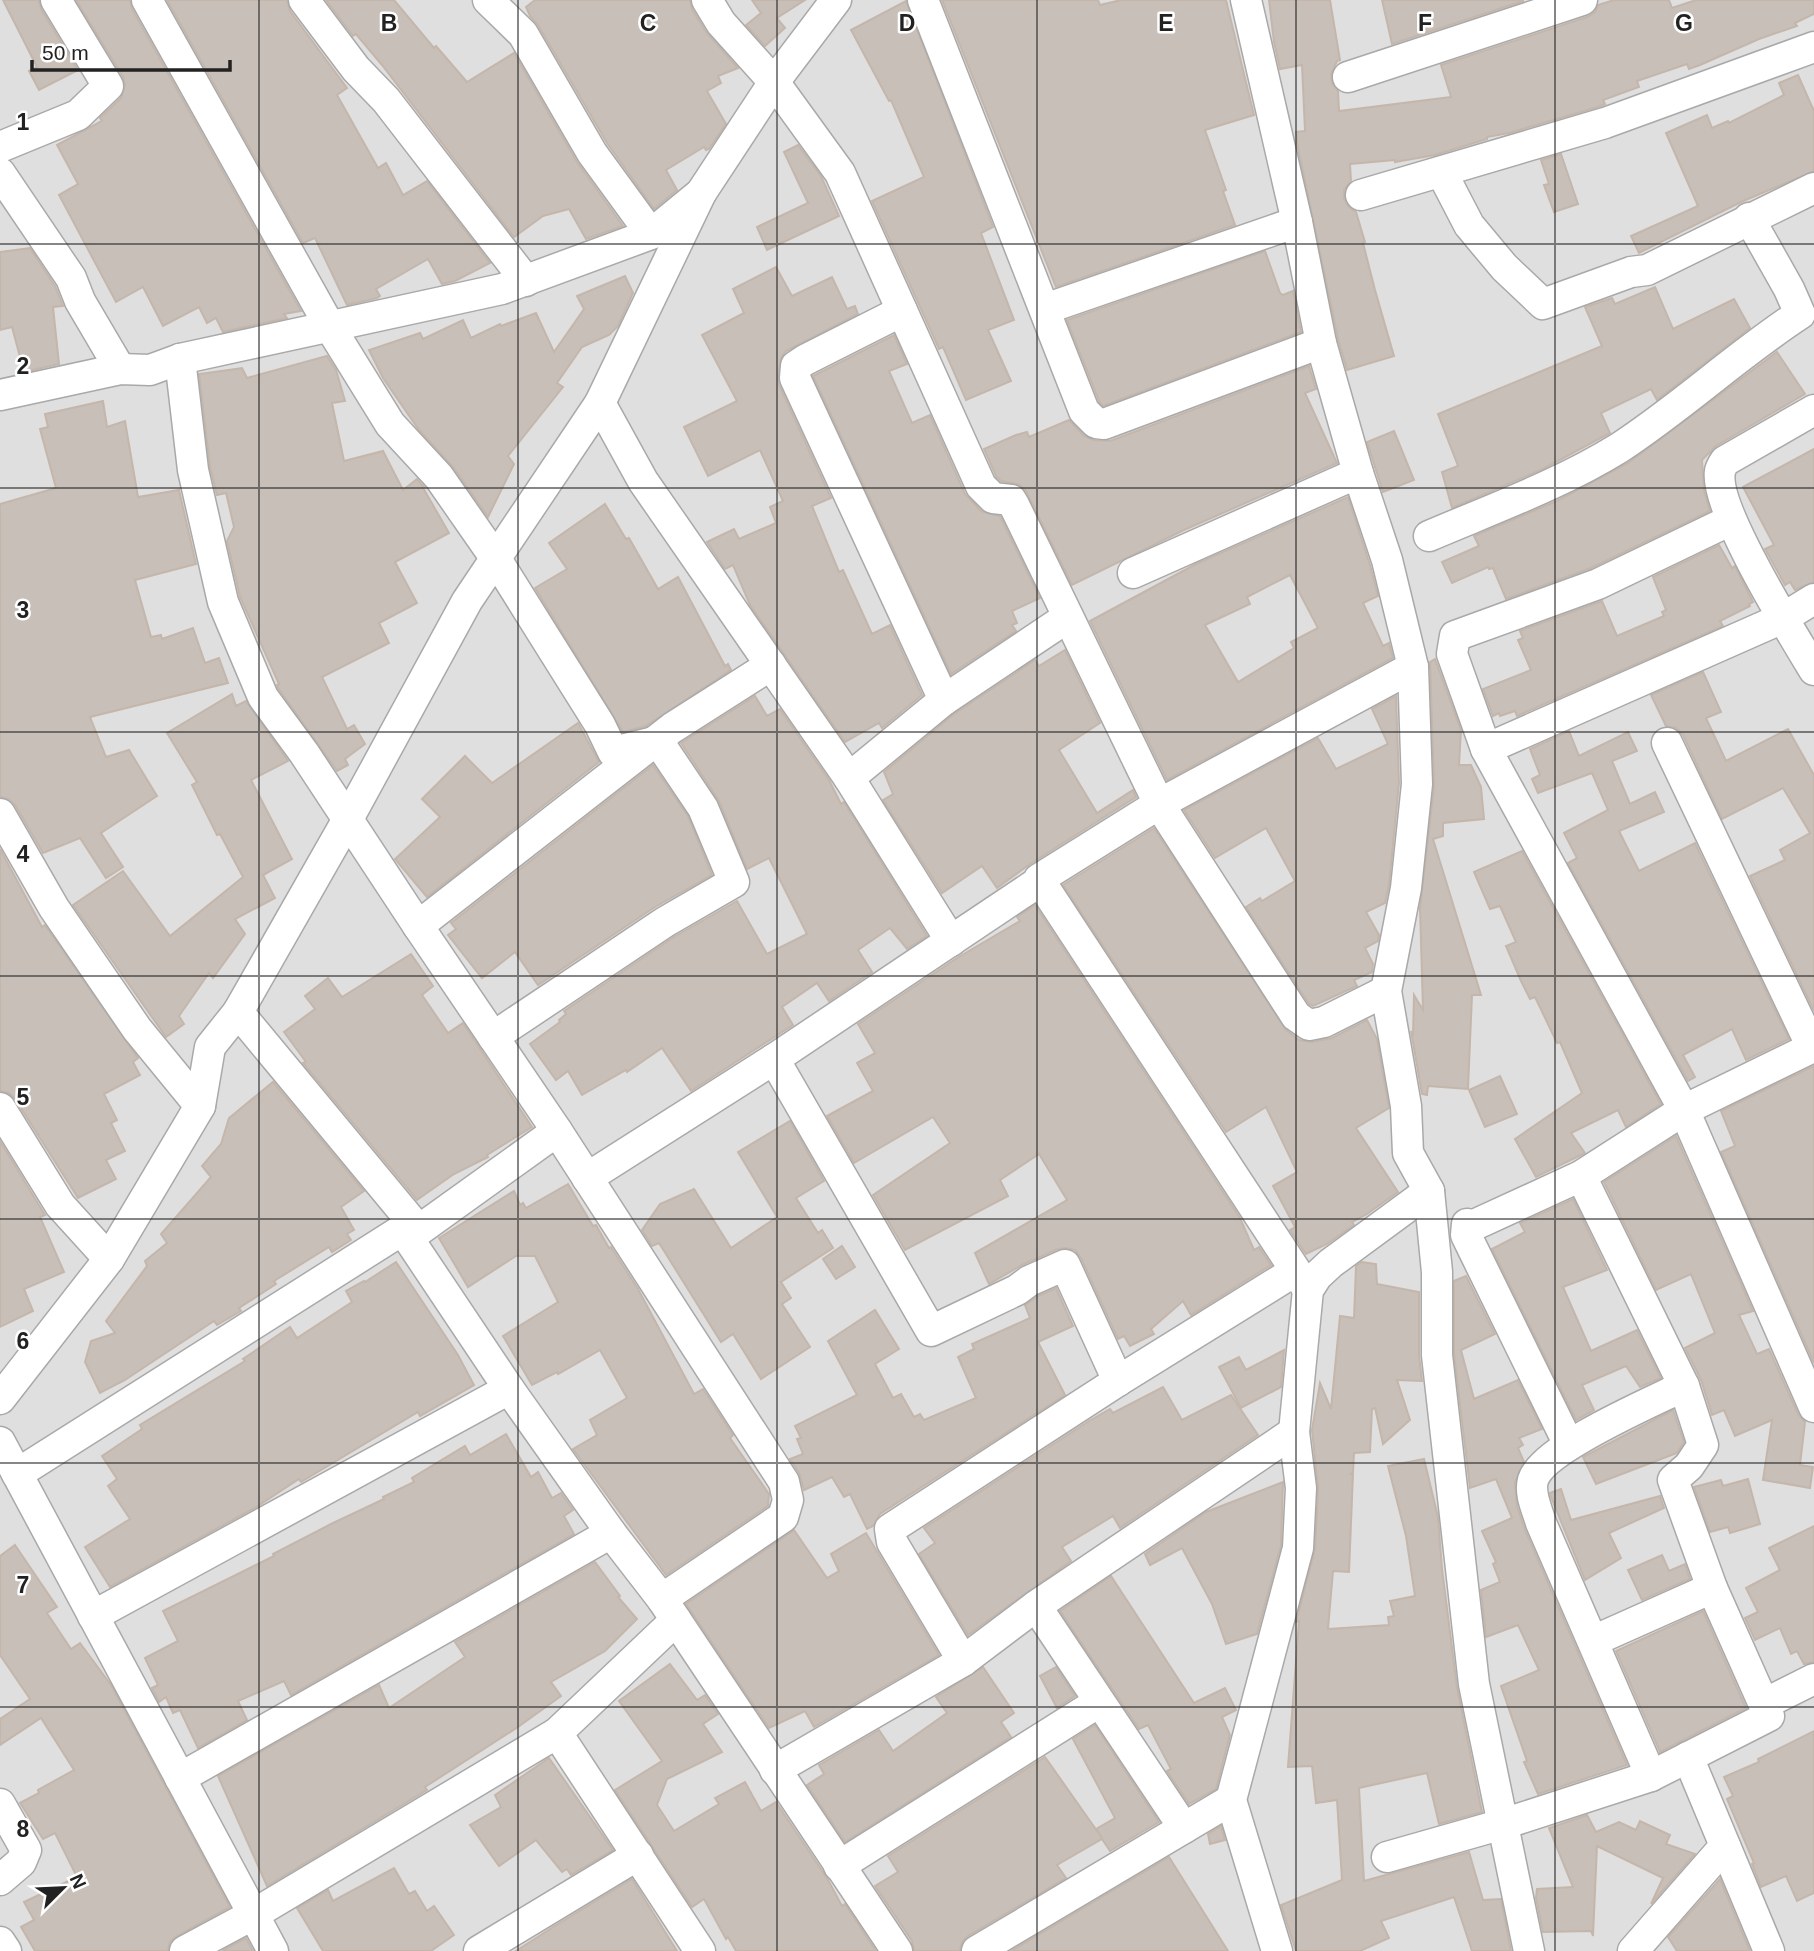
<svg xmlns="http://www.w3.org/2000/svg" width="1814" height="1951" font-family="Helvetica,sans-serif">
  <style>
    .residential { fill: #e0dfdf }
    .building { fill: #c7bfb8; stroke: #c4b6ab; stroke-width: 2; fill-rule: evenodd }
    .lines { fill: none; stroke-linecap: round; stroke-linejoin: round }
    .minor-casing { stroke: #a9a9a9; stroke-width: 33 }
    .minor { stroke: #fff; stroke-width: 30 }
    .grid { fill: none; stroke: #222; stroke-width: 2; stroke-opacity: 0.55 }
    .grid-label { font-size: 23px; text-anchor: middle; font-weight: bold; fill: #222; stroke: #fff; stroke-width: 5; stroke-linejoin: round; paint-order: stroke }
  </style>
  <rect width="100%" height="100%" fill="#f2efe9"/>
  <rect class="residential" x="0" y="0" width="1814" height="1951"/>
  <g class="building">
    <polygon points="3,0 39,0 41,9 78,70 39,90 29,71 37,67"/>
    <polygon points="76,0 130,0 132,9 301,311 284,314 287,318 223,332 216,318 207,323 199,307 163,326 143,287 116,302 59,195 78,184 57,145 102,121 100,118 121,98 125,85 123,77"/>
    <polygon points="167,0 287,0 290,11 347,88 337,95 378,168 386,163 403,195 427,181 490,263 455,281 442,284 428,259 376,289 380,296 377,298 347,305 315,238 303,243"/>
    <polygon points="326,0 394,0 434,48 436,46 467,82 514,53 577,162 623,226 586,239 569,209 543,216 514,237 382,65 356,34 353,36"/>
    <polygon points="535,0 690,0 692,9 706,32 738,68 718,76 721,83 707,91 726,124 709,149 706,150 704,147 666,170 677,190 654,209 607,143 538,25 530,16 526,7"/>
    <polygon points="752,0 805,0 777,18 785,28 765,46 746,25 761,13"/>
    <polygon points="942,0 1098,0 1100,5 1121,0 1226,0 1254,115 1205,130 1226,190 1223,191 1235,225 1056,287"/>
    <polygon points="1269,0 1330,0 1340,60 1337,61 1331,74 1332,83 1338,91 1339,111 1451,97 1441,65 1587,17 1595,12 1598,5 1614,0 1669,0 1672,8 1696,0 1814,0 1814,14 1795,23 1797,26 1759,39 1700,65 1689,69 1687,64 1637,81 1639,87 1603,100 1605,104 1598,107 1509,133 1487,137 1487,139 1435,155 1395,162 1395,160 1350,164 1351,181 1344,190 1344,199 1349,207 1356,212 1365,242 1363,243 1375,290 1394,356 1347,370 1338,339 1297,143 1296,132 1305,131 1302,65 1280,69 1274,42"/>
    <polygon points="1382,0 1523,0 1523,1 1392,44"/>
    <polygon points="906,1 993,227 981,233 1014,320 988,330 1011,381 966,400 943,347 939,349 872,201 924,177 891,100 889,101 851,30"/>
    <polygon points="1798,75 1814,111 1814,171 1741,202 1639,253 1631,236 1698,206 1666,133 1707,115 1712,128 1728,121 1729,123 1784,95 1779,83"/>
    <polygon points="798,145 821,176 839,216 767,250 757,227 808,203 784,152"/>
    <polygon points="1561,154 1578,204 1554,212 1544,185 1549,184 1541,160"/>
    <polygon points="30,248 55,286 63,306 53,307 59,364 24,372 12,327 0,330 0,252"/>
    <polygon points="1265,251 1280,293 1283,295 1293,291 1301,332 1103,406 1099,401 1067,320"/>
    <polygon points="776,267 792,296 832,277 847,309 855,306 858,314 786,351 781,358 778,377 779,385 831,498 812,506 839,572 843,570 872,634 890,625 922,695 882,728 879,723 845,742 750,605 733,565 725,569 707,542 734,529 739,539 776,523 770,507 783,501 760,450 708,476 684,427 737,401 702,335 744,313 733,289"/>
    <polygon points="625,276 633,293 618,326 609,335 582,347 557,383 563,387 508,456 514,464 488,517 453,467 419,430 383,378 369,350 420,333 423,339 463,320 471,338 500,324 501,326 536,313 554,352 584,309 577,296"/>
    <polygon points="1655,287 1673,329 1734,299 1750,328 1657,400 1651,389 1601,413 1610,433 1543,469 1452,508 1442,472 1458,466 1438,414 1602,346 1585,307 1612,298 1615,304"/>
    <polygon points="894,335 907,364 889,371 912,423 930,415 965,494 981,511 1000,516 1040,598 1012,611 1017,623 1012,625 1016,631 951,674 813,376"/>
    <polygon points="1777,352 1805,394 1716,446 1702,460 1704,490 1710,511 1591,568 1506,599 1493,568 1489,569 1488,567 1452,583 1442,562 1479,546 1474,536 1557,501 1628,463"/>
    <polygon points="327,356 336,370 345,401 332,403 344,461 383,451 403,490 417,479 425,488 422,486 449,533 395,562 417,603 379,623 389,643 322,677 347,729 354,725 365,744 345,759 348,765 337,771 278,688 277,685 279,684 240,597 227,541 234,527 226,493 217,495 210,467 199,374 242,368 247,378"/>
    <polygon points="1309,366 1316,389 1305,393 1337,463 1184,530 1072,585 1026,491 1020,485 1001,481 996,476 984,449 1016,435 1027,432 1029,437 1069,420 1084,436 1094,440 1110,441"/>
    <polygon points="103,401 107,427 125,421 138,497 179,490 196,564 135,580 151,637 161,635 162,639 193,628 205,663 219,658 228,683 90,717 106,757 129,750 157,796 101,833 123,867 106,878 80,838 43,853 15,805 8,799 0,797 0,504 56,488 40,429 48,427 45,414"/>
    <polygon points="1394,431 1414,480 1383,492 1367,442"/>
    <polygon points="1814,449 1814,582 1795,590 1790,582 1785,585 1765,549 1774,545 1743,487"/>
    <path d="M1348 497 1370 565 1378 596 1363 603 1383 646 1389 643 1393 658 1167 780 1090 621 1196 564ZM1290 575 1318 628 1291 642 1294 648 1238 682 1205 625 1250 604 1247 597Z"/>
    <polygon points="605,504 626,539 629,538 658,589 678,577 725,666 728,664 731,670 646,726 623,732 535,588 567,569 549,543"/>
    <polygon points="1719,545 1732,568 1735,566 1753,602 1749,604 1750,606 1720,621 1723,626 1517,716 1515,711 1500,716 1499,713 1493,716 1483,689 1531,670 1518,640 1523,638 1520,631 1602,601 1617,636 1664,616 1662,612 1666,610 1653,577"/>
    <polygon points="1065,650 1100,723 1059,750 1097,813 1133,790 1136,797 1030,864 997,888 982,866 942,893 883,800 893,794 884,772 954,714 1035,660 1039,666"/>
    <polygon points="1435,659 1461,730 1459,765 1471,765 1481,787 1484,819 1443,823 1443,836 1433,839 1481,995 1472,995 1468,1089 1428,1086 1427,1095 1422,1094 1411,1031 1413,1036 1414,995 1423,1010 1420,908 1434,786 1430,662"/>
    <polygon points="1703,672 1721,712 1706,718 1726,761 1788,729 1814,775 1814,1011 1750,876 1785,860 1780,850 1810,833 1783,788 1722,819 1683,735 1676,728 1666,726 1651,695"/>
    <polygon points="232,694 236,706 246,701 288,761 251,780 292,859 263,875 275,898 235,919 245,934 213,978 209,973 179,1016 184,1024 166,1037 73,905 123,871 170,936 243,877 220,834 217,835 192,785 197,782 167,733"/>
    <polygon points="755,696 767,716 780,709 829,780 841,804 844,802 927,936 907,949 890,928 858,950 872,972 829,1001 817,983 782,1007 793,1025 691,1091 662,1048 627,1072 626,1070 582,1095 568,1071 556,1080 530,1044 560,1022 559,1020 566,1014 564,1011 674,937 737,901 767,954 807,934 769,858 747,869 719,801 681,743"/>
    <polygon points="1396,696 1399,783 1389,885 1385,903 1366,912 1379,935 1378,941 1365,948 1373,964 1372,972 1354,980 1357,986 1313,1006 1309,1004 1246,907 1260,898 1262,901 1295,881 1266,828 1215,858 1184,810 1318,738 1336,769 1388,744 1372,709"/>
    <polygon points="578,723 599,762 427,897 395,859 440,817 422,799 465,756 492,783"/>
    <polygon points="1569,731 1579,756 1628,732 1637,751 1612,761 1630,804 1655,792 1664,812 1619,831 1639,871 1695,843 1789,1039 1746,1060 1732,1029 1683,1055 1695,1077 1688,1081 1568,863 1577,858 1564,833 1608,810 1592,773 1538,793 1532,779 1540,775 1530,749"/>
    <polygon points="653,765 688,816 712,875 655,907 538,985 515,952 482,978 448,935 456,929 451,923"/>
    <polygon points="1154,828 1286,1030 1299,1040 1312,1042 1332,1038 1367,1020 1377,1039 1389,1108 1356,1128 1398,1192 1367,1214 1352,1222 1354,1225 1327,1244 1306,1254 1290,1230 1295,1227 1273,1186 1297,1172 1266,1107 1226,1132 1063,885"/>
    <polygon points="0,849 42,927 45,925 138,1058 133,1062 140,1075 104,1094 117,1120 111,1123 125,1151 106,1160 116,1179 78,1198 15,1099 9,1093 0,1091"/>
    <polygon points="1522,851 1661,1104 1626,1127 1618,1110 1571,1133 1585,1153 1536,1177 1515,1139 1582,1093 1560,1042 1557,1043 1535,997 1530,999 1521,981 1506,946 1516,942 1500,906 1490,909 1474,872"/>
    <polygon points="1035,905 1240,1218 1254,1250 1259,1247 1271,1265 1191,1315 1183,1301 1151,1329 1154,1334 1130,1346 1124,1336 1118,1339 1081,1258 1075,1250 1066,1248 1058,1249 1022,1265 989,1284 975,1253 1067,1200 1039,1154 1000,1180 1008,1196 905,1250 873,1195 950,1143 933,1117 854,1163 827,1116 873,1091 857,1063 875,1053 858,1024 957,958 1020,921 1017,917"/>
    <polygon points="411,954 433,986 422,995 448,1033 463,1023 532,1127 487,1155 488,1157 454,1174 417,1200 303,1063 306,1062 284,1032 315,1009 305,996 328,978 342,997"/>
    <polygon points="1814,1066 1814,1363 1721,1152 1735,1146 1721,1111"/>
    <polygon points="1500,1076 1517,1114 1485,1127 1469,1090"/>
    <polygon points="273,1082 364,1191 341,1207 354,1230 347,1234 351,1240 332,1252 329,1247 274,1281 276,1284 239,1308 241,1311 217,1325 214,1321 125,1380 100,1393 85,1362 91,1341 115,1333 106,1321 147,1266 145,1261 167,1243 161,1234 211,1177 202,1166 221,1144 229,1118"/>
    <polygon points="790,1121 824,1181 796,1198 818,1233 822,1230 833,1248 781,1282 791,1298 782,1304 810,1347 761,1379 733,1334 721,1342 659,1243 652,1246 642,1230 660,1204 694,1189 731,1248 777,1217 738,1152"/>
    <polygon points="1676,1136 1753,1311 1739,1315 1757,1354 1769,1349 1798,1414 1805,1422 1800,1465 1813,1467 1810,1488 1763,1480 1772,1420 1735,1436 1724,1410 1712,1415 1701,1380 1685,1348 1715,1333 1691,1274 1656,1290 1604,1182"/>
    <polygon points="0,1141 45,1215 40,1217 64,1272 24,1289 33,1311 0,1327"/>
    <polygon points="568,1184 593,1226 596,1225 609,1248 611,1247 638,1289 694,1394 703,1389 733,1435 730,1438 769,1494 768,1506 666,1575 573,1449 597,1435 590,1420 627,1398 600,1350 558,1374 557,1372 532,1385 503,1336 558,1302 535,1256 516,1256 468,1287 439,1238 514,1191 520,1205 523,1203 526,1208"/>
    <polygon points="1573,1199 1607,1270 1563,1287 1591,1351 1637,1330 1661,1378 1640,1387 1626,1366 1582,1385 1594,1410 1576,1420 1492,1249 1525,1232 1520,1223"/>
    <polygon points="842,1246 855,1267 836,1279 823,1259"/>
    <polygon points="396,1262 458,1355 474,1385 420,1416 418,1412 301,1482 299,1479 258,1506 110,1587 85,1547 130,1519 108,1486 117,1479 102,1456 142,1429 140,1425 245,1361 243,1359 290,1327 297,1338 352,1302 346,1291 364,1281 365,1282"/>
    <polygon points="1362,1262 1376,1264 1377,1284 1419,1292 1419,1355 1422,1381 1397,1380 1410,1420 1383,1444 1375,1408 1372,1409 1370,1452 1354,1453 1353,1472 1351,1474 1353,1474 1349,1572 1333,1571 1328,1629 1389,1625 1388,1617 1394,1616 1390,1601 1415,1596 1406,1536 1388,1466 1424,1459 1438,1517 1442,1569 1457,1687 1482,1812 1439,1824 1427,1773 1359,1788 1364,1881 1469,1852 1483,1900 1501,1899 1511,1951 1472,1951 1454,1897 1381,1921 1389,1938 1360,1951 1296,1951 1281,1905 1342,1880 1337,1800 1316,1803 1312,1766 1288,1767 1299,1621 1296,1622 1315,1549 1318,1489 1312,1430 1320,1383 1331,1409 1340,1316 1354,1318 1356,1266"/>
    <polygon points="1466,1276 1495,1334 1461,1350 1474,1399 1518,1380 1542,1429 1519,1438 1523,1445 1518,1448 1524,1462 1515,1482 1517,1506 1525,1530 1627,1765 1538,1794 1524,1762 1527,1761 1501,1686 1539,1670 1518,1625 1486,1637 1481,1590 1500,1582 1493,1564 1496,1562 1482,1531 1512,1518 1496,1479 1470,1488 1454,1354 1454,1281"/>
    <polygon points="1056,1288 1073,1326 1038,1342 1065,1395 880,1514 873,1526 867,1529 850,1494 844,1497 832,1477 804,1490 799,1473 790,1459 803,1454 797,1439 801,1438 795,1426 857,1395 828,1341 875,1310 899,1349 875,1364 893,1398 901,1394 914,1417 920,1414 924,1420 976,1398 958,1357 974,1349 972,1344 1030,1318 1025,1305 1038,1296"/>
    <polygon points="1284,1350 1281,1387 1241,1408 1219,1367 1239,1357 1246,1370"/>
    <polygon points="1163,1387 1182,1420 1231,1395 1258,1435 1120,1528 1113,1516 1062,1547 1071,1561 968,1635 919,1554 935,1543 924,1528 1089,1421 1110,1409 1113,1413"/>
    <polygon points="1673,1410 1684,1442 1677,1453 1596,1484 1583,1457"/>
    <polygon points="506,1434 531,1477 538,1472 552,1498 561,1493 573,1510 564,1516 574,1534 291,1695 284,1681 238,1701 247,1720 198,1748 180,1710 173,1713 166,1697 159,1702 152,1688 158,1685 145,1658 178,1641 163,1611 274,1556 273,1554 331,1524 384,1499 383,1497 414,1482 412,1478 465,1446 470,1455"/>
    <polygon points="1748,1479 1760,1524 1730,1533 1728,1527 1710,1532 1694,1487 1721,1480 1723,1486"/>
    <polygon points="1283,1482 1281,1545 1257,1634 1226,1644 1212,1604 1182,1548 1150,1565 1145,1554 1206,1512"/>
    <polygon points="1561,1489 1571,1520 1660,1496 1664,1508 1609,1533 1621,1558 1585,1580 1551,1497 1550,1493"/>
    <polygon points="1814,1526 1814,1662 1804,1664 1797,1651 1791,1654 1780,1628 1755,1640 1745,1618 1758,1612 1746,1588 1780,1570 1769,1548"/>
    <polygon points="794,1530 827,1578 839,1571 831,1554 866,1533 939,1655 814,1727 805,1711 769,1728 686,1604"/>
    <polygon points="15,1545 57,1607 47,1613 71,1649 80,1643 111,1685 230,1907 177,1936 170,1942 168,1951 35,1951 21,1927 34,1920 24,1902 77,1877 55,1833 43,1839 20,1803 39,1793 38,1790 74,1770 41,1718 0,1745 0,1719 30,1699 0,1655 0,1556"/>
    <polygon points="1662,1555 1669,1571 1685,1564 1690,1579 1642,1600 1628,1570"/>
    <polygon points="595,1562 620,1596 618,1597 637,1619 605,1651 551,1682 561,1696 518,1727 425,1787 427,1790 267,1886 218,1776 379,1685 389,1708 465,1657 455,1642"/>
    <polygon points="1111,1576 1194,1703 1225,1688 1236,1710 1222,1717 1230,1735 1216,1789 1189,1804 1167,1771 1171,1769 1148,1725 1139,1729 1060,1611"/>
    <polygon points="1703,1611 1746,1708 1660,1752 1616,1651"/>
    <polygon points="670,1664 697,1700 705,1695 718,1714 703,1724 722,1752 667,1779 657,1805 674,1831 719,1804 715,1798 745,1782 761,1811 776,1802 827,1878 842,1906 845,1904 876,1951 736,1951 728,1937 726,1939 704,1899 692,1907 615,1790 662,1761 619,1701"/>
    <polygon points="983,1667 1014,1713 1001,1722 1011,1737 845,1842 807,1785 824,1774 819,1765 879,1730 893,1751 947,1713 936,1697"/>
    <polygon points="1056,1667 1075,1696 1057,1708 1040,1676"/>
    <polygon points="1095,1725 1159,1822 1110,1851 1102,1839 1057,1865 1066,1878 968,1936 962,1942 960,1951 914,1951 912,1941 875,1886 898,1872 888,1856 1045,1757 1102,1838 1096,1829 1115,1818 1073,1739"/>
    <polygon points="1814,1731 1814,1893 1797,1901 1786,1876 1761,1887 1752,1864 1754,1863 1727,1799 1733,1796 1724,1777 1759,1762 1758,1759"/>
    <polygon points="549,1758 613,1850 571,1875 567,1869 562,1872 536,1840 499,1866 470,1825 501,1807 495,1795"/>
    <polygon points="1587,1815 1596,1832 1619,1822 1636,1830 1640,1821 1670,1835 1666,1844 1695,1854 1651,1904 1663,1878 1597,1846 1593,1936 1591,1931 1543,1932 1536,1898 1537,1889 1573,1887 1549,1828"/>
    <polygon points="1221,1826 1225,1840 1210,1844 1208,1834"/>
    <polygon points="1169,1857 1228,1951 1011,1951"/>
    <polygon points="394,1868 409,1894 415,1891 427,1911 434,1906 454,1935 431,1951 323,1951 297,1908 328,1890 333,1901"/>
    <polygon points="632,1879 677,1951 516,1951 553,1927"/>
    <polygon points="1720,1879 1750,1951 1677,1951 1668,1937"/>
    <polygon points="246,1938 253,1951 222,1951"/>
  </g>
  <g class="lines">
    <g class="minor-casing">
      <g id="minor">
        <polyline points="147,0 330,327 390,424 439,477 496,559 600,725 613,752 658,741"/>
        <polyline points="304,0 356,69 386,100 526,281"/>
        <polyline points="488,0 523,34 592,153 651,234"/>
        <polyline points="707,0 721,23 774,82 840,173 981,486 993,498 1011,500 1014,505 1159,804 1296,1016 1309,1025 1324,1022 1386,991"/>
        <polyline points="923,0 1084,411 1096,423 1104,424 1321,343"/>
        <polyline points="1246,0 1297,222 1321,343 1358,473 1387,560 1413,667 1417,784 1406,888 1386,991 1406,1106 1408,1153 1429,1191 1437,1272 1437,1355 1474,1684 1529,1951"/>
        <polyline points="1348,77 1582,0"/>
        <polyline points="0,147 78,115 108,86 56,0"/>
        <polyline points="0,173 71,278 80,301 120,369"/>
        <polyline points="1442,173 1469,225 1504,267 1543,304 1631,272 1647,270 1814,188"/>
        <polyline points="1361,195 1605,123 1814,47"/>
        <polyline points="1045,309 1297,222"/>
        <polyline points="902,311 805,360 796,366 795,378 944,700"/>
        <polyline points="180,359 193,470 223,602 263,697 304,753 418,926 557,1131 784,1482 788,1500 783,1517 662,1599"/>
        <polyline points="0,395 120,369 150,370 180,359 502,289 651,234 701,193 774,82 836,0"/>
        <polyline points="600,403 643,481 849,778 951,941"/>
        <path d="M1814 410 1725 461C1723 464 1721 467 1720 471 1713 507 1793 635 1814 670"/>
        <polyline points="1731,520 1598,584 1455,636 1452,654 1486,749 1684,1110 1814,1407"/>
        <path d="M1429 536C1492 509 1561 484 1619 448 1682 407 1737 355 1800 314L1789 289 1749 218"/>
        <polyline points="1133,573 1358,473"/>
        <polyline points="1667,743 1809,1041"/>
        <polyline points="1486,749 1783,618 1814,599"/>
        <polyline points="849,778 944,700 1068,617"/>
        <polyline points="0,814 54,908 137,1029 200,1106"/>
        <polyline points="1040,881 1307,1288"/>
        <polyline points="418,926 672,728 771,665"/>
        <polyline points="238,1012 413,1223 408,1238 509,1389 611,1533 662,1599 897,1951"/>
        <polyline points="493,1037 665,922 734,882 703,808 658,741"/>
        <polyline points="774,1059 931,1331 1017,1290 1029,1281 1065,1265 1118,1381"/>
        <polyline points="0,1108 60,1205 109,1259"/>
        <polyline points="587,1178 774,1059 1040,881 1039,879 1159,804 1413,667"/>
        <polyline points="408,1238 557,1131"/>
        <polyline points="0,1399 109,1259 200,1106 210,1047 238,1012 348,819 467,601 600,403 701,193"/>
        <polyline points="0,1442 273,1951"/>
        <polyline points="1569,1445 1466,1235 1467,1224 1472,1226 1581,1176 1684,1110 1809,1049 1809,1041 1814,1037"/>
        <polyline points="17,1474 413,1223"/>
        <polyline points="1036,1606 1184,1828"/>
        <polyline points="93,1616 509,1389"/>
        <polyline points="1593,1641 1712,1588"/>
        <polyline points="963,1661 892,1542 890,1529 1118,1381 1295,1271"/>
        <polyline points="1764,1704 1814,1679"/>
        <polyline points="557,1733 700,1951"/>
        <polyline points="1688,1757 1769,1951"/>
        <polyline points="775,1770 963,1661 1036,1606 1294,1432"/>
        <path d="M1651 1776 1541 1523C1537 1509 1529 1494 1533 1480 1543 1448 1652 1402 1684 1386"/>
        <polyline points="180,1778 611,1533"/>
        <polyline points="0,1804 26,1850 21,1862 0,1880"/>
        <polyline points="1387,1857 1503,1824 1651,1776 1769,1716 1712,1588 1673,1480 1689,1466 1703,1445 1684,1386 1581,1176"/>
        <polyline points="839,1866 1099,1702"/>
        <polyline points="0,1942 6,1951"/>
        <polyline points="185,1951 254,1914 557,1733 676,1620"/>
        <polyline points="479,1951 638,1855"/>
        <polyline points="977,1951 1231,1800"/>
        <polyline points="1277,1951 1231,1800 1298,1548 1301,1488 1294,1432 1308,1290 1317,1276 1331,1263 1429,1191"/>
        <polyline points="1633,1951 1725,1846"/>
      </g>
    </g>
    <use href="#minor" class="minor"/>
  </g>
  <path class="grid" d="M259 0V1951M518 0V1951M777 0V1951M1037 0V1951M1296 0V1951M1555 0V1951M0 244H1814M0 488H1814M0 732H1814M0 976H1814M0 1219H1814M0 1463H1814M0 1707H1814"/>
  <g class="grid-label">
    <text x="389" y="31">B</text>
    <text x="648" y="31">C</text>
    <text x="907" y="31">D</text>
    <text x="1166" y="31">E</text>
    <text x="1425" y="31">F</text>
    <text x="1684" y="31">G</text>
    <text x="23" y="130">1</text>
    <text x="23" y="374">2</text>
    <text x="23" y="618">3</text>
    <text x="23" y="862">4</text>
    <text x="23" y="1105">5</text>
    <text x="23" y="1349">6</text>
    <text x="23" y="1593">7</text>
    <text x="23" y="1837">8</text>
  </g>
  <g transform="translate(63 1888) rotate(66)" stroke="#ffffff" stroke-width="5" paint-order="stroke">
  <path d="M0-5L12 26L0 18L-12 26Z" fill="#222222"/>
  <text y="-10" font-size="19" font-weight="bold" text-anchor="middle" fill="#222222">N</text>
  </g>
  <path d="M32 60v10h198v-10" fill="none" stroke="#222222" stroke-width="3.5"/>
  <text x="42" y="60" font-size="21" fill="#222222" stroke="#ffffff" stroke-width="5" paint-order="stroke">50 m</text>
</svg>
